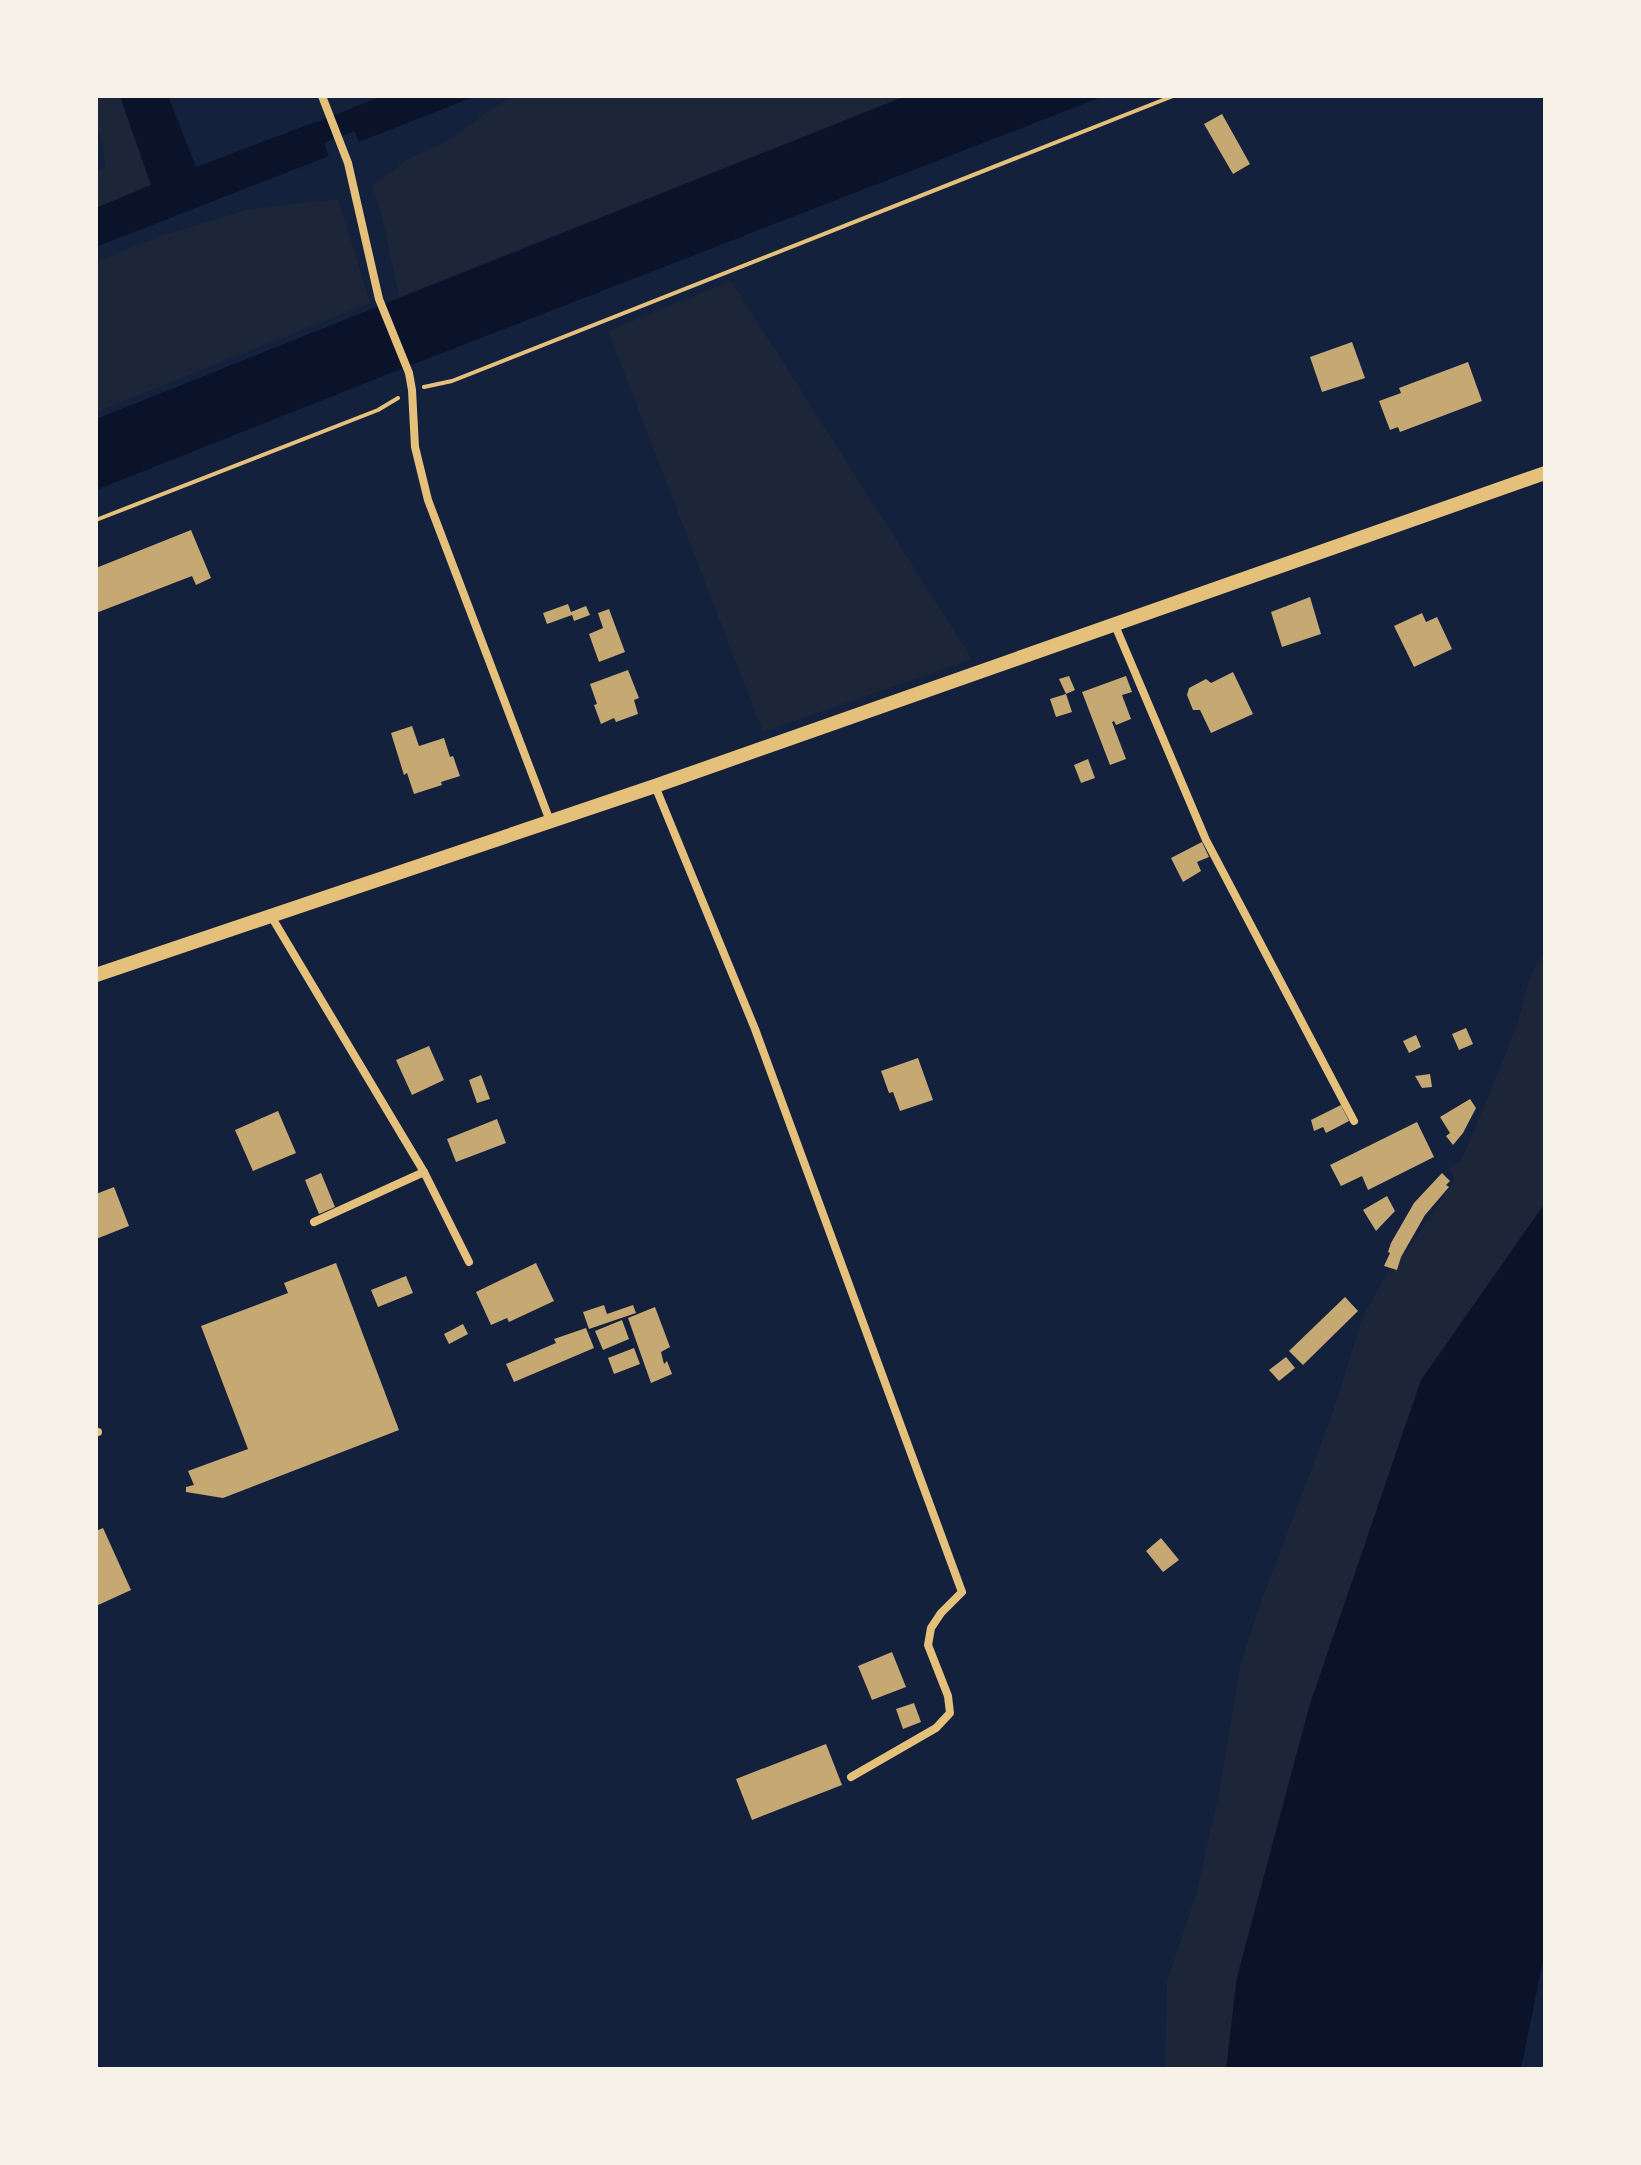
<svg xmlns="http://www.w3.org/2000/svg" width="1641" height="2165" font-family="Arial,sans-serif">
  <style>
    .green { fill: #1d2539 }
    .water { fill: #0b132b }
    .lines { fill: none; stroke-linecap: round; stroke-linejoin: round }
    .canal { stroke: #0b132b; stroke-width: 22 }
    .building { fill: #c6a872 }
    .path { stroke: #e5c07b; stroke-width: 4 }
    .minor { stroke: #e5c07b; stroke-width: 8 }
    .tertiary { stroke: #e5c07b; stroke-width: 14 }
  </style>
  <rect width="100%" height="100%" fill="#14213d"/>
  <g class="green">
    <polygon points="96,96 120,96 151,185 96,208 96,172 105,166 103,144 96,125"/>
    <polygon points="517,96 906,96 399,297 381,213 372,185 413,156 444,143 494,107"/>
    <polygon points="338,199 370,303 96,412 96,262 158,237 249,209"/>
    <polygon points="731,281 972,659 763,732 608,331"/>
    <path d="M1545 953V1302L1258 2069H1165L1167 1982 1196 1895 1218 1798 1240 1667 1256 1616 1333 1412 1362 1319 1395 1258 1409 1249 1455 1179 1448 1168 1462 1160C1480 1114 1502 1068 1518 1021 1526 997 1527 973 1545 953Z"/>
  </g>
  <g class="water">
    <polygon points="120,96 168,96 196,167 315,122 329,156 96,247 96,208 151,185"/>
    <polygon points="384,96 476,96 359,142 345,111"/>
    <polygon points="906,96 1104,96 391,373 96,490 96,419"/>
    <polygon points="1545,1203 1545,1951 1521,2069 1226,2069 1237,1977 1309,1707 1421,1380"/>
  </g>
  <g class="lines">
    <polyline class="canal" points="294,143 412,96"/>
  </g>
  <g class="building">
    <polygon points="1222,114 1250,164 1233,174 1204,124"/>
    <polygon points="1352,342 1365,378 1322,392 1310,357"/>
    <polygon points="1468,362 1482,401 1400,432 1398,427 1390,430 1379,401 1401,393 1399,388"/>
    <polygon points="191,530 211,578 196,585 192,576 96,613 96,568"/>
    <polygon points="1310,597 1321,634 1282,647 1271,612"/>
    <polygon points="568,604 571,612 586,606 590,615 574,621 572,615 547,624 543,613"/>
    <polygon points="609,609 625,652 599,662 589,634 603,628 598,613"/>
    <polygon points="1422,613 1426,622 1437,617 1452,649 1414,667 1394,626"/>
    <polygon points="628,670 639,698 634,700 638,714 616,722 614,718 601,724 594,705 597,704 590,684"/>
    <polygon points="1233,672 1253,714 1211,733 1200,710 1193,710 1187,695 1189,688 1206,679 1211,683"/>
    <polygon points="1069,676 1075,690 1066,694 1059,679"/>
    <polygon points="1126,676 1132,692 1122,695 1131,719 1116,725 1114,721 1112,722 1126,759 1110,765 1082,692"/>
    <polygon points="1066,694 1072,712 1056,717 1050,699"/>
    <polygon points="412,726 419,746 444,738 450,757 453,756 460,776 441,782 442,785 414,794 407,773 404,775 391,733"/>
    <polygon points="1088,759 1095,778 1081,783 1074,765"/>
    <polygon points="1202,842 1209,857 1197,862 1201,871 1183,882 1171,858"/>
    <polygon points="1466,1028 1473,1044 1459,1050 1452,1034"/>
    <polygon points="1416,1035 1421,1047 1409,1053 1403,1041"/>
    <polygon points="429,1046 444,1080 412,1095 396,1060"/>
    <polygon points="918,1058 933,1100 900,1111 893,1092 889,1093 881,1071"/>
    <polygon points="1430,1074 1432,1087 1422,1088 1415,1076"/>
    <polygon points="481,1075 490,1099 477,1103 469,1080"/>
    <polygon points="1470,1099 1476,1108 1463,1133 1453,1145 1446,1136 1450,1133 1440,1117"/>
    <polygon points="1341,1105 1349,1121 1326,1133 1323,1127 1314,1131 1311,1120"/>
    <polygon points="278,1111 296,1153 253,1171 235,1130"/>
    <polygon points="497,1119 506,1143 456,1162 447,1139"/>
    <polygon points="1417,1122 1434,1157 1368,1190 1362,1176 1341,1186 1330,1165"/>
    <polygon points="321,1173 335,1207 319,1214 305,1180"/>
    <polygon points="1442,1173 1450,1181 1446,1185 1449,1187 1425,1215 1401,1257 1397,1270 1384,1266 1390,1253 1388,1252 1391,1243 1414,1203"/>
    <polygon points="114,1187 129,1226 96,1239 96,1194"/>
    <polygon points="1387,1196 1395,1211 1376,1231 1363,1210"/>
    <polygon points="336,1263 399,1430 223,1498 186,1492 186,1487 194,1485 188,1471 248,1449 201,1326 288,1293 284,1283"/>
    <polygon points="536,1263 554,1301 509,1322 507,1318 491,1325 476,1292"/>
    <polygon points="406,1276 413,1293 378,1307 371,1290"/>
    <polygon points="1345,1297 1358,1311 1303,1365 1289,1351"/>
    <polygon points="604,1305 607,1314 633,1305 636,1313 589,1329 583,1312"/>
    <polygon points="655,1307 670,1347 661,1352 664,1364 667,1361 672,1374 651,1383 628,1318"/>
    <polygon points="622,1320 629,1339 603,1350 595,1331"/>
    <polygon points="463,1324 468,1334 449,1344 444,1334"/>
    <polygon points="586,1328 594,1348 514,1382 506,1364 556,1343 554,1339"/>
    <polygon points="634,1348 640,1364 614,1374 608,1358"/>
    <polygon points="1286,1357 1295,1368 1279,1381 1269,1370"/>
    <polygon points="103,1528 131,1590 96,1606 96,1531"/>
    <polygon points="1161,1538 1179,1560 1163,1572 1146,1551"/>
    <polygon points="892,1652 906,1687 872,1700 858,1666"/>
    <polygon points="914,1703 921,1722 903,1729 896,1709"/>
    <polygon points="826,1744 842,1785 752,1820 736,1779"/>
  </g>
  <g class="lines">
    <g class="path">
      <polyline points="424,387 452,381 1173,96"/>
      <polyline points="96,520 378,410 398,398"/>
      <polyline points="1544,2069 1545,2066"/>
    </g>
    <g class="minor">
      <polyline points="322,96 348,163 379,299 409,373 412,390 415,447 428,500 550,821"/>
      <polyline points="1114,623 1206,840 1354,1121"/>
      <polyline points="655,786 755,1029 962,1592 941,1613 931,1628 928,1645 948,1696 950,1713 936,1728 851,1777"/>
      <polyline points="271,916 424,1172 469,1262"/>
      <polyline points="314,1222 424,1172"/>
      <polyline points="96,1432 98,1432"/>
    </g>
    <polyline class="tertiary" points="96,975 655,786 1545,473"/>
  </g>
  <rect width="1641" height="2165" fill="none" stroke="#f6f1e7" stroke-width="196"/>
</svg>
